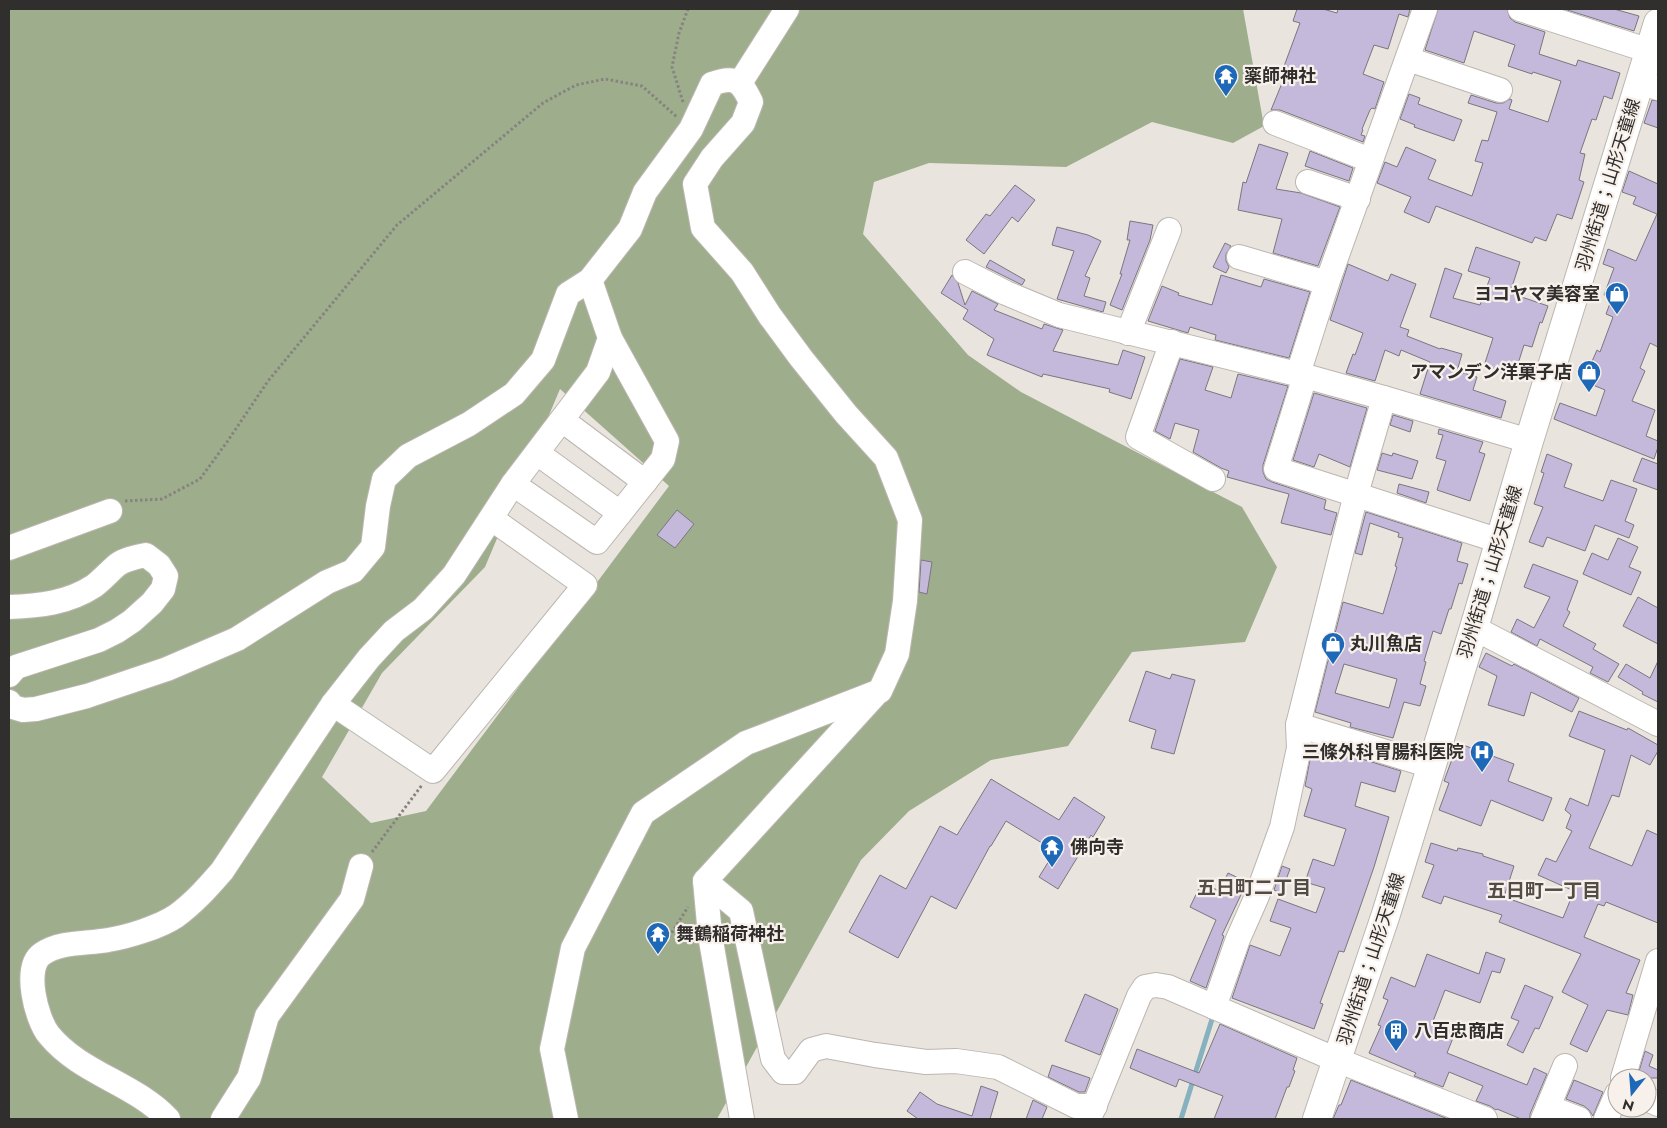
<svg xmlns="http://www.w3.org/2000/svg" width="1667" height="1128" font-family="Jost,'Noto Sans JP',sans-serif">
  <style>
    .forest { fill: #9eae8d; fill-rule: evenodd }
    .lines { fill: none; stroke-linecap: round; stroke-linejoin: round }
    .stream { stroke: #86b1be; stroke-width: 5 }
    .building { fill: #c4b8db; stroke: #7a777e; fill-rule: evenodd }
    .minor-casing { stroke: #bcb6b0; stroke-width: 26 }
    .major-casing { stroke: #bcb6b0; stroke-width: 30 }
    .path { stroke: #86837f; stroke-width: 3; stroke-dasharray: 2.5 2.5; stroke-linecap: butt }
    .minor { stroke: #fff; stroke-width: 24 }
    .major { stroke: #fff; stroke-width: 28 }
    .labels { text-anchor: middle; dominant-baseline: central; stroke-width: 4.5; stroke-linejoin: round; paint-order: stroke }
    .poi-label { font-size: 18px; font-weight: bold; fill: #312f2d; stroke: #f8f1eb; text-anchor: start }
    .street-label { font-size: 18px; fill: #312f2d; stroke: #f8f1eb }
    .neighbourhood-label { font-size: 19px; font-weight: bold; fill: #514c46; stroke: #f8f1eb }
  </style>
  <rect width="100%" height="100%" fill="#eae4de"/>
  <path class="forest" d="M9 9H1243L1264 126 1233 143 1152 122 1066 167 929 163 874 182 863 234 968 355 1021 392 1242 507 1277 567 1245 642 1132 652 1068 746 991 760 909 811 861 860 717 1119H9ZM560 389 669 486 426 811 371 823 322 777 382 673 485 567Z"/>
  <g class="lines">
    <polyline class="stream" points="1181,1119 1213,1016"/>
  </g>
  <g class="building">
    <polygon points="1297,9 1323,9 1337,13 1338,9 1410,9 1408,17 1399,14 1388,49 1374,45 1363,74 1384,82 1375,109 1372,108 1370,110 1362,129 1363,130 1361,135 1365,136 1363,142 1280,110 1271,110 1287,71 1283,69 1300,23 1293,21"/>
    <polygon points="1438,9 1507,9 1510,18 1515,22 1545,32 1539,54 1576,66 1578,60 1620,73 1612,99 1604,96 1596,120 1592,119 1580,153 1585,154 1579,180 1584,182 1572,219 1557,214 1546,241 1535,237 1532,243 1436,206 1429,223 1404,212 1411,197 1377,183 1385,162 1397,167 1406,147 1436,160 1428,179 1472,196 1483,163 1475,161 1482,140 1488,141 1497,112 1468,103 1471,95 1496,103 1503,103 1510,99 1512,100 1509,109 1548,122 1561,81 1533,72 1532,74 1508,66 1515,45 1474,31 1464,63 1425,50"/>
    <polygon points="1564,9 1614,9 1639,16 1634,31"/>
    <polygon points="1409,94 1420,98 1418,104 1462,120 1454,141 1414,127 1415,125 1400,119"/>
    <polygon points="1652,100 1658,101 1658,128 1644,123"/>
    <polygon points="1259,144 1288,153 1276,189 1301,193 1340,207 1318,266 1273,253 1282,219 1238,210 1243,182 1246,183"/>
    <polygon points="1310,151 1353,168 1349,181 1305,166"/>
    <polygon points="1629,171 1658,184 1658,347 1650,343 1640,368 1645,371 1632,401 1655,410 1646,436 1658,441 1658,447 1654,459 1554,419 1560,403 1596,416 1605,390 1581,380 1587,365 1590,366 1597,350 1600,352 1613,317 1606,314 1612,298 1604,295 1614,268 1603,264 1608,249 1636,261 1657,214 1633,204 1636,197 1622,192"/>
    <polygon points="1015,185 1035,200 1018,222 1012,217 984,254 966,240 986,214 990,216"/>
    <polygon points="1130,221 1153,225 1150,240 1122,310 1110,305 1122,274 1120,274 1130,240 1127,240"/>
    <polygon points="1057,227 1088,235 1101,241 1085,276 1090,278 1084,296 1106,302 1103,312 1057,299 1074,251 1052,245"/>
    <polygon points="1225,243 1231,246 1226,254 1226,261 1229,267 1226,273 1213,267"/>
    <polygon points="1476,247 1520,262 1510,293 1548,306 1542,323 1540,322 1532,347 1524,345 1514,376 1484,366 1493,338 1430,317 1445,268 1462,274 1453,298 1480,305 1490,278 1468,271"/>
    <polygon points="990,260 1025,280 1022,285 986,267"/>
    <polygon points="1348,264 1388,281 1391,274 1416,284 1400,327 1409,330 1407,336 1440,349 1441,348 1462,354 1457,371 1477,377 1473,390 1506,401 1501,418 1420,394 1430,362 1401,350 1399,356 1385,350 1375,381 1346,373 1353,354 1355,355 1363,333 1330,320"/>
    <polygon points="952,275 958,283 965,305 972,291 998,304 994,310 1042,329 1044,324 1063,330 1053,351 1118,365 1123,350 1145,357 1131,399 1109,392 1110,389 1043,374 1042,377 987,355 994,339 963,319 968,310 941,293"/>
    <polygon points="1221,275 1261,287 1264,279 1310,292 1289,358 1215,340 1216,335 1190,327 1188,333 1148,321 1162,286 1179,293 1178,295 1212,305"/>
    <polygon points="1180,359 1213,367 1205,390 1231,398 1238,374 1288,386 1263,465 1263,472 1266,479 1272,482 1326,500 1324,509 1337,513 1331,535 1281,523 1289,494 1227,477 1229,471 1221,468 1193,452 1199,430 1175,423 1170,439 1155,431"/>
    <polygon points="1314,393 1367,408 1350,467 1319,454 1314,467 1293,460"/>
    <polygon points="1393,415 1413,421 1410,432 1390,425"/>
    <polygon points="1439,429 1483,442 1479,452 1485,454 1470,501 1437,490 1446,461 1436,458 1443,435 1438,434"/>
    <polygon points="1382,453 1392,456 1393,453 1418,461 1412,479 1377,470"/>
    <polygon points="1547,454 1572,464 1564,487 1603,501 1611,480 1637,489 1625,521 1634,525 1629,538 1595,525 1585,551 1547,537 1543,547 1529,542 1543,507 1534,504 1544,473 1541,472"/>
    <polygon points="1642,458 1658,464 1658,490 1633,481"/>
    <polygon points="1399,484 1429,492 1426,503 1397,493"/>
    <polygon points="677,510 694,524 675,548 657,535"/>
    <path d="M1366 512 1462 543 1457 561 1468 564 1462 584 1459 583 1451 609H1449L1441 634 1433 631 1424 661 1426 662 1420 684 1426 686 1420 706 1404 702 1393 738 1350 727 1351 723 1315 712 1343 602 1383 614 1397 567 1395 566 1403 538 1398 537 1399 533 1370 523 1362 555 1355 553ZM1344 664 1397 679 1389 708 1335 693Z"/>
    <polygon points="1618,538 1638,547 1629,567 1641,572 1631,595 1583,574 1592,553 1608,560"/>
    <polygon points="921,560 932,562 927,594 919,592"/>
    <polygon points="1533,564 1578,581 1567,610 1570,612 1563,626 1596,644 1593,649 1619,664 1608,682 1590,673 1593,667 1540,639 1537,646 1511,632 1517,619 1534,628 1550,597 1524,587"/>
    <polygon points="1638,597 1658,608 1658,644 1623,626"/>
    <polygon points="1486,653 1512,666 1514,664 1579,698 1572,712 1531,692 1524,716 1488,705 1497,676 1479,667"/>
    <polygon points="1658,661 1658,702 1642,694 1643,692 1618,677 1626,664 1650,678"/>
    <polygon points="1146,671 1170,679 1172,674 1195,680 1174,754 1151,748 1156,730 1129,721"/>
    <polygon points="1579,711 1627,730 1628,728 1658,745 1658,751 1650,765 1631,755 1619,797 1612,795 1589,848 1632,866 1647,830 1658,835 1658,923 1606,902 1604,906 1598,904 1584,937 1640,960 1626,993 1633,995 1628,1015 1607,1010 1587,1052 1570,1044 1588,1005 1562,992 1581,954 1499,922 1502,915 1444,896 1441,904 1422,897 1434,865 1425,862 1431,843 1457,851 1458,848 1483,854 1483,856 1514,866 1504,897 1563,918 1574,891 1538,875 1546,858 1556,862 1572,831 1566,828 1571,815 1565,810 1570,798 1588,806 1605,750 1569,736"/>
    <polygon points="1458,743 1514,764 1508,781 1552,798 1543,821 1491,800 1481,826 1439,810 1449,783 1444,781"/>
    <polygon points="1313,744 1401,771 1395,792 1361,782 1355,806 1389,817 1374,867 1357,916 1344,952 1339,951 1320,1003 1323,1004 1314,1029 1232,998 1250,945 1280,956 1291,928 1270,921 1278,899 1316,913 1325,888 1305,882 1313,859 1334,866 1346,829 1304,816 1312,789 1305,786"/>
    <polygon points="991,779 1059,820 1074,797 1105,817 1093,837 1091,835 1058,889 1039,877 1055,851 1006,821 991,846 990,846 956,909 931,896 898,958 849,932 880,875 906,889 940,826 957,835"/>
    <polygon points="1282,866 1290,869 1281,893 1274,890"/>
    <polygon points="1228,873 1247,882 1222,935 1224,936 1206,988 1190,981 1216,920 1190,907 1202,882 1219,891"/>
    <polygon points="1486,952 1505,959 1500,973 1492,971 1480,1003 1445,990 1432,1024 1455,1033 1447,1053 1527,1085 1534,1068 1547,1074 1530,1114 1530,1119 1521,1119 1497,1109 1496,1110 1490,1106 1476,1101 1483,1086 1449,1072 1443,1087 1414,1076 1416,1073 1369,1053 1381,1026 1378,1025 1388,1000 1383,998 1391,977 1415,987 1427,954 1479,974"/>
    <polygon points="1525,985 1553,997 1539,1029 1535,1028 1523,1053 1507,1045 1519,1021 1511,1018"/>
    <polygon points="1085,994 1118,1009 1100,1055 1065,1041"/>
    <polygon points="1220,1024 1297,1058 1293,1070 1295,1071 1289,1087 1287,1087 1275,1119 1214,1119 1223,1096 1179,1079 1176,1087 1130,1068 1137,1049 1199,1073"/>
    <polygon points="1645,1051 1653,1055 1649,1066 1658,1070 1658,1078 1637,1078"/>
    <polygon points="1052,1065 1090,1078 1085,1092 1079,1092 1048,1077"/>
    <polygon points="1351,1080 1448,1119 1333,1119 1339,1105 1341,1105"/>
    <polygon points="1574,1080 1603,1092 1593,1116 1589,1110 1584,1106 1566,1099"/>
    <polygon points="981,1086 998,1092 990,1119 918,1119 907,1111 920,1092 937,1104 972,1116"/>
    <polygon points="1033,1100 1047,1107 1042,1119 1026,1119"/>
  </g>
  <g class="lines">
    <g class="minor-casing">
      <g id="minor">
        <polyline points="1520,9 1650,51"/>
        <polyline points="1408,59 1500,90"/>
        <polyline points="1640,82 1658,88"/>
        <polyline points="740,83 787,9"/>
        <polyline points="1275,123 1370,160"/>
        <polyline points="1308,182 1358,199"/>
        <polyline points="1239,257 1327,283"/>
        <polyline points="965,272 1006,293 1059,315 1305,376 1384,398 1529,441"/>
        <polyline points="1128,333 1169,230"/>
        <polyline points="1172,342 1138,437 1213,479"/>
        <polyline points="1298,374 1327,283 1425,9"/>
        <polyline points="1305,376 1276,469 1500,541"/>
        <polyline points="562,420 645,482"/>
        <polyline points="537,453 620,513"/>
        <polyline points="513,484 597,542 663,459 667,441 610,338"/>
        <polyline points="9,548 110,511"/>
        <path d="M9 607C39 606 68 603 94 586 102 580 109 572 117 565 125 559 136 557 146 555L159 565 166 576 163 589 152 603 132 621 117 631 99 640 16 667 9 675"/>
        <polyline points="1474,628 1658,724"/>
        <path d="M9 702 13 707 23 710 36 709 87 696 167 669 237 639 327 582 353 571 373 547 378 506 384 479 408 456 469 424 514 394 543 360 568 294 590 280 630 229 645 192 691 129 712 84C735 75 741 81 751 102L743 123 712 158 695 184 703 228 742 272 770 316 801 358 846 414 886 458 910 520 905 601 897 654 880 691 746 743 643 813 573 948 552 1049 566 1119"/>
        <polyline points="333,704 433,771 585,585 492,519"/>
        <polyline points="1298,725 1356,494 1384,398"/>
        <polyline points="705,881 741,911 773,1059 783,1072 795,1072 811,1050 826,1046 875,1055 926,1062 956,1061 998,1067 1076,1106 1095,1106"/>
        <polyline points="1214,1007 1238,939 1257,896 1282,827 1299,748 1298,725 1431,766"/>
        <polyline points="1623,1078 1658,961"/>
        <polyline points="1647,1099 1658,1104"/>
        <polyline points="1548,1107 1565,1066"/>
        <path d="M168 1119C134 1083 81 1074 49 1035 36 1019 23 967 42 954 61 941 87 944 108 940 127 937 160 927 176 916 194 903 208 887 222 871L333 704 369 658 394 631 423 609 454 575 513 484 598 372 610 338 590 280"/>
        <polyline points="223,1119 249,1078 267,1016 352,899 361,866"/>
        <polyline points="742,1119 710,935 705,881 875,695"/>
        <polyline points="1089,1119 1139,996 1145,987 1156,985 1168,987 1337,1060 1485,1119"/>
        <polyline points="1543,1119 1548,1107 1579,1119"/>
        <polyline points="1606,1119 1617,1094"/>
      </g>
    </g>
    <g class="major-casing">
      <polyline id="major" points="1317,1119 1386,914 1474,628 1529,441 1658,23"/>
    </g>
    <g class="path">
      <polyline points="683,102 672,67 679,33 688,9"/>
      <polyline points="125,501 162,499 200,479 227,442 268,381 397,225 543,103 576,85 605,79 642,86 677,117"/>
      <polyline points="372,852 422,785"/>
      <polyline points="669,937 688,907"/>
    </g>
    <use href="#minor" class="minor"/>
    <use href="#major" class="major"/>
  </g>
  <defs>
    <g id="temple-pin" transform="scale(1.25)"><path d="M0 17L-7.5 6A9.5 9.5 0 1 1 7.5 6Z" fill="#1e68b8" stroke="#f8f1eb"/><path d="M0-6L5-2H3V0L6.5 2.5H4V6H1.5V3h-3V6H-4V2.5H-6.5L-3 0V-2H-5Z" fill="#fff"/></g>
    <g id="shop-pin" transform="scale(1.25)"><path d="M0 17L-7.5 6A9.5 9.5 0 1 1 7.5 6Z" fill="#1e68b8" stroke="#f8f1eb"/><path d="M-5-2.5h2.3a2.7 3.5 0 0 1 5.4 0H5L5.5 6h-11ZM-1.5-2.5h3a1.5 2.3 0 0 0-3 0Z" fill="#fff"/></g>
    <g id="hospital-pin" transform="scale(1.25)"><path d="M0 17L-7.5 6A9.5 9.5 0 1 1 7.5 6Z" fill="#1e68b8" stroke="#f8f1eb"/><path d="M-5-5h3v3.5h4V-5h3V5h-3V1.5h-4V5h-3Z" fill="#fff"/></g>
    <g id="building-pin" transform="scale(1.25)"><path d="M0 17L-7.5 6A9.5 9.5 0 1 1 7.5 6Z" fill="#1e68b8" stroke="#f8f1eb"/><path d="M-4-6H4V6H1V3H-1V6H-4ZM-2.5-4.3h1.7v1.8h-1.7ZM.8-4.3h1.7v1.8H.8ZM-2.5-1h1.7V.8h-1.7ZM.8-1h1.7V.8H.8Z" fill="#fff"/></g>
  </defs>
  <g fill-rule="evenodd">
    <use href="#temple-pin" x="1226" y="76"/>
    <use href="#shop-pin" x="1617" y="294"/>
    <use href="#shop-pin" x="1589" y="372"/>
    <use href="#shop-pin" x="1333" y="644"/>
    <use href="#hospital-pin" x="1482" y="752"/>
    <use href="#temple-pin" x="1052" y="847"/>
    <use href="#temple-pin" x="658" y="934"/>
    <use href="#building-pin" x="1396" y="1031"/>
  </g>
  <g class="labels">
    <g class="poi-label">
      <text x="1244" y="76">薬師神社</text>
      <text x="1600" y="294" text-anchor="end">ヨコヤマ美容室</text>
      <text x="1572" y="372" text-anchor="end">アマンデン洋菓子店</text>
      <text x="1350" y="644">丸川魚店</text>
      <text x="1464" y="752" text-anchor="end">三條外科胃腸科医院</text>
      <text x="1070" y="847">佛向寺</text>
      <text x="676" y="934">舞鶴稲荷神社</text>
      <text x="1414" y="1031">八百忠商店</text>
    </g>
    <g class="street-label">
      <text transform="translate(1608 185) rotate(-73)">羽州街道；山形天童線</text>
      <text transform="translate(1490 572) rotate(-73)">羽州街道；山形天童線</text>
      <text transform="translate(1371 959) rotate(-72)">羽州街道；山形天童線</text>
    </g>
    <g class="neighbourhood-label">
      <text x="1254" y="887">五日町二丁目</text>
      <text x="1544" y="890">五日町一丁目</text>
    </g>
  </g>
  <rect width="1667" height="1128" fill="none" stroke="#312f2d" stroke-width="20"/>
  <g transform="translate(1632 1093) rotate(197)"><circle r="24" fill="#f8f1eb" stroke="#a8a39f"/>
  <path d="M0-4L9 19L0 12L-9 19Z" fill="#1e68b8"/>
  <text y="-8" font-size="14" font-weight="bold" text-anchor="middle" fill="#312f2d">N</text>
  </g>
</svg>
